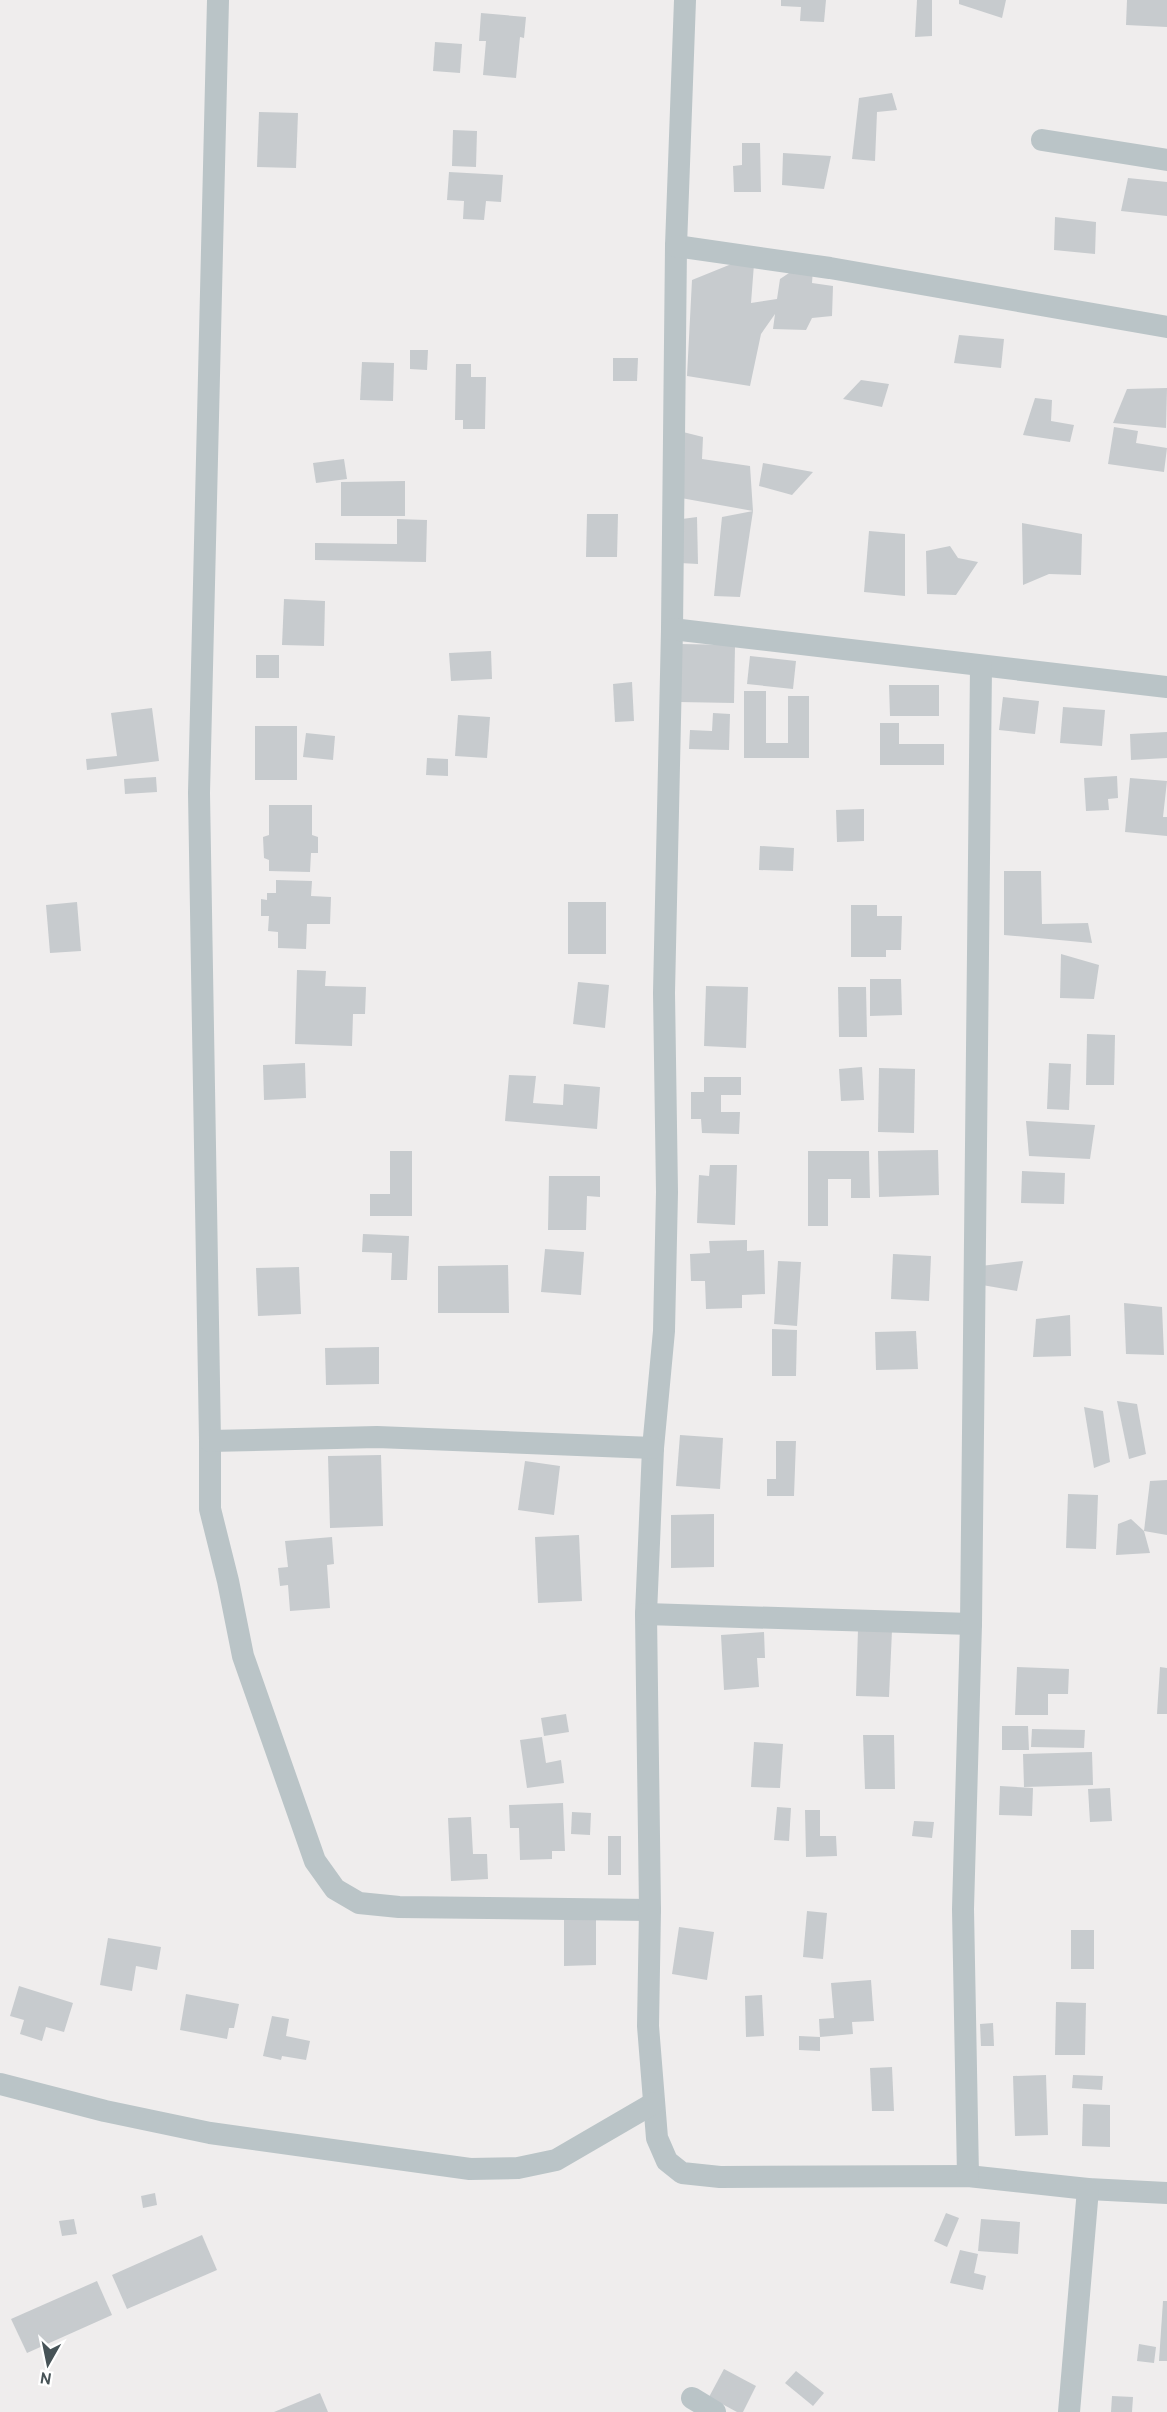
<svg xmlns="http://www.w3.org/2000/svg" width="1167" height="2412" font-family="Cabin,sans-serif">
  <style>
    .building { fill: #c7cbce }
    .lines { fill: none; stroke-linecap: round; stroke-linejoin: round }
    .minor { stroke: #bac4c7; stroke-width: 22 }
  </style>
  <rect width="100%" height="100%" fill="#efeded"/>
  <g class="building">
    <polygon points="781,0 826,0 824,22 800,21 801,7 781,6"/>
    <polygon points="917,0 932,0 932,36 915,37"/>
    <polygon points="959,0 1006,0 1002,18 959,4"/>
    <polygon points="1127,0 1167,0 1167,27 1126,25"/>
    <polygon points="481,13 526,17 524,38 520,37 516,78 483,75 486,41 479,41"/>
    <polygon points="435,42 462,44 460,73 433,71"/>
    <polygon points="892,93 897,110 877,112 875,161 852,159 859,98"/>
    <polygon points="259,112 298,113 296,168 257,167"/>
    <polygon points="453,130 477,131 476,167 452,166"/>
    <polygon points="742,143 760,143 761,192 734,192 733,166 742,165"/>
    <polygon points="783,153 831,156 824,189 782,185"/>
    <polygon points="449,172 503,175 501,202 486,201 484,220 463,219 464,201 447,200"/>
    <polygon points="1128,178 1167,182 1167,216 1121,211"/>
    <polygon points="1055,217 1096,222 1095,254 1054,250"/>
    <polygon points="754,264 751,303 777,299 780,279 795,269 813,269 812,283 833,286 832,316 812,318 806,330 773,329 775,314 761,334 750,386 687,376 692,280 729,265"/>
    <polygon points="959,335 1004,339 1001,368 954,363"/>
    <polygon points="410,350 428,350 427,370 410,369"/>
    <polygon points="613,358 638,358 637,381 613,381"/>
    <polygon points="362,362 394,363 393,401 360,400"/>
    <polygon points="456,364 471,364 471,377 486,377 485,429 463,429 463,420 455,420"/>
    <polygon points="861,380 889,384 882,407 843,399"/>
    <polygon points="1167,388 1166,428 1113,423 1127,389"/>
    <polygon points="1035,398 1052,400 1051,421 1074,425 1070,442 1023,435"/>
    <polygon points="1114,427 1138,431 1136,443 1167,448 1164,472 1108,464"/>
    <polygon points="683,432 703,437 702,459 750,466 753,511 681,498"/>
    <polygon points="344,459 347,479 316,483 313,463"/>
    <polygon points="763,463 813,472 792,495 759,486"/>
    <polygon points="405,481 405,516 341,516 341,482"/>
    <polygon points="753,511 740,597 714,596 722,517"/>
    <polygon points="587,514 618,514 617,557 586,557"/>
    <polygon points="697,517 698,564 680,563 682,519"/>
    <polygon points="397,519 427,520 426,562 315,560 315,543 397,544"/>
    <polygon points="1022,523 1082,534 1081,575 1049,574 1023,585"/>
    <polygon points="869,531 905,534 905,596 864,592"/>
    <polygon points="950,546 958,558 978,562 956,595 927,594 926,551"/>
    <polygon points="284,599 325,601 324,646 282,645"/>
    <polygon points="680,644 735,645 734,703 679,702"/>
    <polygon points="491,651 492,679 451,681 449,653"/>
    <rect x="256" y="655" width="23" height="23"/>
    <polygon points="750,656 796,661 793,689 747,684"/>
    <polygon points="632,682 634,721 615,722 613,684"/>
    <polygon points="889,685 939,685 939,716 890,716"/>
    <polygon points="744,691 766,691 766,743 788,743 788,696 809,696 809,758 744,758"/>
    <polygon points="1003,697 1039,701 1035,734 999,730"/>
    <polygon points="1063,707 1105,710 1102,746 1060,743"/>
    <polygon points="152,708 159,761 87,770 86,759 117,756 111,713"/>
    <polygon points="713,713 730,714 729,750 689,749 690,730 712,731"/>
    <polygon points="458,715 490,717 487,758 455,756"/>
    <polygon points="880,723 899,723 899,744 944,744 944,765 880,765"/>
    <rect x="255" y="726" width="42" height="54"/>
    <polygon points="1167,732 1167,758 1131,760 1130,734"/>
    <polygon points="306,733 335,736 333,760 303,757"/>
    <polygon points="427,758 448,759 448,776 426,775"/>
    <polygon points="1117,776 1118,798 1108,799 1109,810 1086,811 1084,778"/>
    <polygon points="156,777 157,792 125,794 124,779"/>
    <polygon points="1130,778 1167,781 1163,817 1167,817 1167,836 1125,832"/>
    <polygon points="269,805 312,805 312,835 318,837 318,853 311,853 310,872 269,871 269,860 264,858 263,837 269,835"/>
    <polygon points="864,809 864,841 837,842 836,810"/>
    <polygon points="760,846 794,848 793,871 759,870"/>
    <polygon points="1004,871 1041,871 1042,924 1088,923 1092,943 1004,935"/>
    <polygon points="276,880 312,881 311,896 331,897 330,924 307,924 306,949 278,948 278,932 268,931 269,916 261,916 261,899 267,900 267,893 276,893"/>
    <polygon points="77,902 81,951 50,953 46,905"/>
    <rect x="568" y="902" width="38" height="52"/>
    <polygon points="851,905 877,905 877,916 902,916 901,950 886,950 886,957 851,957"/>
    <polygon points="1061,954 1099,965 1094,999 1060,998"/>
    <polygon points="297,970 326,971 325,986 366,987 365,1014 353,1014 352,1046 295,1044"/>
    <polygon points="870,979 901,979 902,1015 870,1016"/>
    <polygon points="578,982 609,985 605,1028 573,1024"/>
    <polygon points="706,986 748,987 746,1048 704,1046"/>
    <polygon points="838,987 866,987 867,1037 839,1037"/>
    <polygon points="1087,1034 1115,1035 1114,1085 1086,1085"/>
    <polygon points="305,1063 306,1098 264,1100 263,1065"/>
    <polygon points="1049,1063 1071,1064 1069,1110 1047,1109"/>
    <polygon points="862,1067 864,1100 841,1101 839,1069"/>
    <polygon points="879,1068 915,1069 914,1133 878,1132"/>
    <polygon points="509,1075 536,1076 533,1103 563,1105 564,1084 600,1087 597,1129 505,1121"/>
    <polygon points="704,1077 741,1077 741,1095 721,1095 721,1112 740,1112 739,1134 702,1133 701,1119 691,1119 691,1092 704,1092"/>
    <polygon points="1026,1121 1095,1125 1090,1159 1029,1156"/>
    <polygon points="938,1150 939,1195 879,1197 878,1151"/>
    <polygon points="390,1151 412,1151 412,1216 370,1216 370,1194 390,1194"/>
    <polygon points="808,1151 869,1151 870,1198 851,1198 851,1179 828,1179 828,1226 808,1226"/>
    <polygon points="710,1165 737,1165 735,1225 697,1223 699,1175 709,1176"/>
    <polygon points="1022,1171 1065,1173 1064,1204 1021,1203"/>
    <polygon points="549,1176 600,1176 600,1197 587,1196 586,1230 548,1230"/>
    <polygon points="363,1234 409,1236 407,1280 391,1280 392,1253 362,1252"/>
    <polygon points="747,1240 747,1251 764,1250 765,1294 742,1295 742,1308 706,1309 705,1281 691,1281 690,1254 710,1253 709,1241"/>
    <polygon points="545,1249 584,1252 581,1295 541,1292"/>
    <polygon points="893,1254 931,1256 929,1301 891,1299"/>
    <polygon points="778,1261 801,1262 797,1326 774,1324"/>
    <polygon points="1023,1261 1017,1291 982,1285 981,1266"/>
    <polygon points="508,1265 509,1313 438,1313 438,1266"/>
    <polygon points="299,1267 301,1314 258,1316 256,1268"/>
    <polygon points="1124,1303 1162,1307 1164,1355 1126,1354"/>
    <polygon points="1070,1315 1071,1356 1033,1357 1036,1319"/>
    <polygon points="772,1329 797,1330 796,1376 772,1376"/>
    <polygon points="916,1331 918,1369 876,1370 875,1332"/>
    <polygon points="379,1347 379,1384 326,1385 325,1348"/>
    <polygon points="1117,1401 1137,1404 1146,1454 1129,1459"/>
    <polygon points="1084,1407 1103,1411 1110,1462 1094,1468"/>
    <polygon points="680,1435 723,1438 720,1489 676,1486"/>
    <polygon points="776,1441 796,1441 794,1496 767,1496 767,1479 776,1479"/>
    <polygon points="381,1455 383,1526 330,1528 328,1456"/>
    <polygon points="525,1461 560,1466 554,1515 518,1510"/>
    <polygon points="1167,1480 1167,1535 1144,1531 1150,1481"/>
    <polygon points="1068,1494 1098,1495 1096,1549 1066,1548"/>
    <polygon points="714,1514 714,1567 671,1568 671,1515"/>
    <polygon points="1131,1519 1144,1531 1150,1553 1116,1555 1118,1524"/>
    <polygon points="579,1535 582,1601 538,1603 535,1537"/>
    <polygon points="332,1537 334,1564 327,1565 330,1608 290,1611 288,1585 280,1586 278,1568 288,1567 285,1541"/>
    <polygon points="858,1629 892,1630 889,1697 856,1696"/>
    <polygon points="764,1632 765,1658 757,1658 759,1687 724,1690 721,1635"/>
    <polygon points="1017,1667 1069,1669 1068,1694 1048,1694 1048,1715 1015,1715"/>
    <polygon points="1160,1667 1167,1668 1167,1714 1157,1714"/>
    <polygon points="566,1714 569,1732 544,1736 541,1718"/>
    <polygon points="1002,1726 1028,1726 1029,1750 1002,1750"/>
    <polygon points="1032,1729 1085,1730 1084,1748 1031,1747"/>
    <polygon points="863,1735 894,1735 895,1789 865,1789"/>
    <polygon points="542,1737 546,1763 561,1760 564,1783 527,1788 520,1740"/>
    <polygon points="754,1742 783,1744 780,1788 751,1787"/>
    <polygon points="1092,1752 1093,1785 1024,1787 1023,1754"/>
    <polygon points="1000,1786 1033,1788 1032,1816 999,1815"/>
    <polygon points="1110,1788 1112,1821 1090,1822 1088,1789"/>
    <polygon points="563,1803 565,1851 552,1851 552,1859 520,1860 519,1828 510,1828 509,1805"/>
    <polygon points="777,1807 791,1808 789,1841 774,1840"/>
    <polygon points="805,1810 820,1810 820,1836 836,1836 837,1856 806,1857"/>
    <polygon points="572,1812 591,1813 590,1835 571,1834"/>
    <polygon points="471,1817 473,1854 487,1854 488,1879 451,1881 448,1818"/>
    <polygon points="914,1821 934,1822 932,1838 912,1836"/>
    <rect x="608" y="1836" width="13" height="39"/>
    <polygon points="564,1907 596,1907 596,1965 564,1966"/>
    <polygon points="807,1911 827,1913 823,1959 803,1957"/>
    <polygon points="679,1927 714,1932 707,1980 672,1974"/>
    <rect x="1071" y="1930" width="23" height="39"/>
    <polygon points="108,1938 161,1947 157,1970 136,1966 132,1991 100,1985"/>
    <polygon points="871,1980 874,2021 852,2022 853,2034 820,2037 820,2051 799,2050 799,2036 820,2037 819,2019 834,2018 831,1983"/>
    <polygon points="19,1986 73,2003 64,2032 46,2027 42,2041 20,2034 24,2020 10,2016"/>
    <polygon points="186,1994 239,2004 234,2028 229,2028 227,2039 180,2030"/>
    <polygon points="762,1995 764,2036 746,2037 745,1996"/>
    <polygon points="1056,2002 1086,2003 1085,2055 1055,2055"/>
    <polygon points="272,2016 289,2019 286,2036 310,2041 306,2060 282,2056 281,2060 263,2056"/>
    <polygon points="993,2023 994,2046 981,2046 980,2024"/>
    <polygon points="892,2067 894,2111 872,2111 870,2068"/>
    <polygon points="1046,2075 1048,2135 1015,2136 1013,2076"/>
    <polygon points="1073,2075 1103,2076 1102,2090 1072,2088"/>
    <polygon points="1083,2104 1110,2105 1110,2147 1082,2146"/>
    <polygon points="155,2193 157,2205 143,2208 141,2196"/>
    <polygon points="946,2213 959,2218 947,2247 934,2241"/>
    <polygon points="74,2219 77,2234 62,2236 59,2221"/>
    <polygon points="981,2219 1020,2222 1018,2254 978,2251"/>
    <polygon points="202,2235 217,2270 127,2309 112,2275"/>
    <polygon points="960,2250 978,2254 974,2273 986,2276 983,2290 950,2283"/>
    <polygon points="97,2281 112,2315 27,2353 11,2319"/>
    <polygon points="1163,2301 1167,2301 1167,2361 1159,2361"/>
    <polygon points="1139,2344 1156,2347 1154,2363 1137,2361"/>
    <polygon points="724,2369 756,2386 743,2412 737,2412 709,2397"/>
    <polygon points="796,2371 824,2393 813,2406 785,2383"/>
    <polygon points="320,2393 328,2412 274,2412"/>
    <polygon points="1112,2396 1133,2397 1132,2412 1111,2412"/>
  </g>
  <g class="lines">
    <g class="minor">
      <polyline points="218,0 199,793 210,1441 210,1509 228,1581 243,1656 315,1861 335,1889 359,1903 399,1907 650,1910"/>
      <polyline points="685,0 676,246 672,629 664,993 667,1192 664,1331 653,1448 646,1614 650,1910 648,2026 657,2138 667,2161 682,2173 720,2177 968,2176 1088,2189 1167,2193"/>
      <polyline points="1042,140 1167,160"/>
      <polyline points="676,246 830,268 1167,327"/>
      <polyline points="672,629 1167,687"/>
      <polyline points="210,1441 377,1437 653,1448"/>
      <polyline points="646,1614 971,1624"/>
      <polyline points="0,2084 105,2111 210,2133 470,2169 518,2168 556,2160 654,2103"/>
      <polyline points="968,2176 963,1909 971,1624 981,666"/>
      <polyline points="692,2398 715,2412"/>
      <polyline points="1069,2412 1088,2189"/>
    </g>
  </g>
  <g transform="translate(48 2364) rotate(189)" stroke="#ffffff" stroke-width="4.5" paint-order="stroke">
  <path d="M0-4.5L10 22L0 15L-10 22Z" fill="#475357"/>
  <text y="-9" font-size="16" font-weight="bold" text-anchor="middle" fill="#475357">N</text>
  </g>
</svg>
